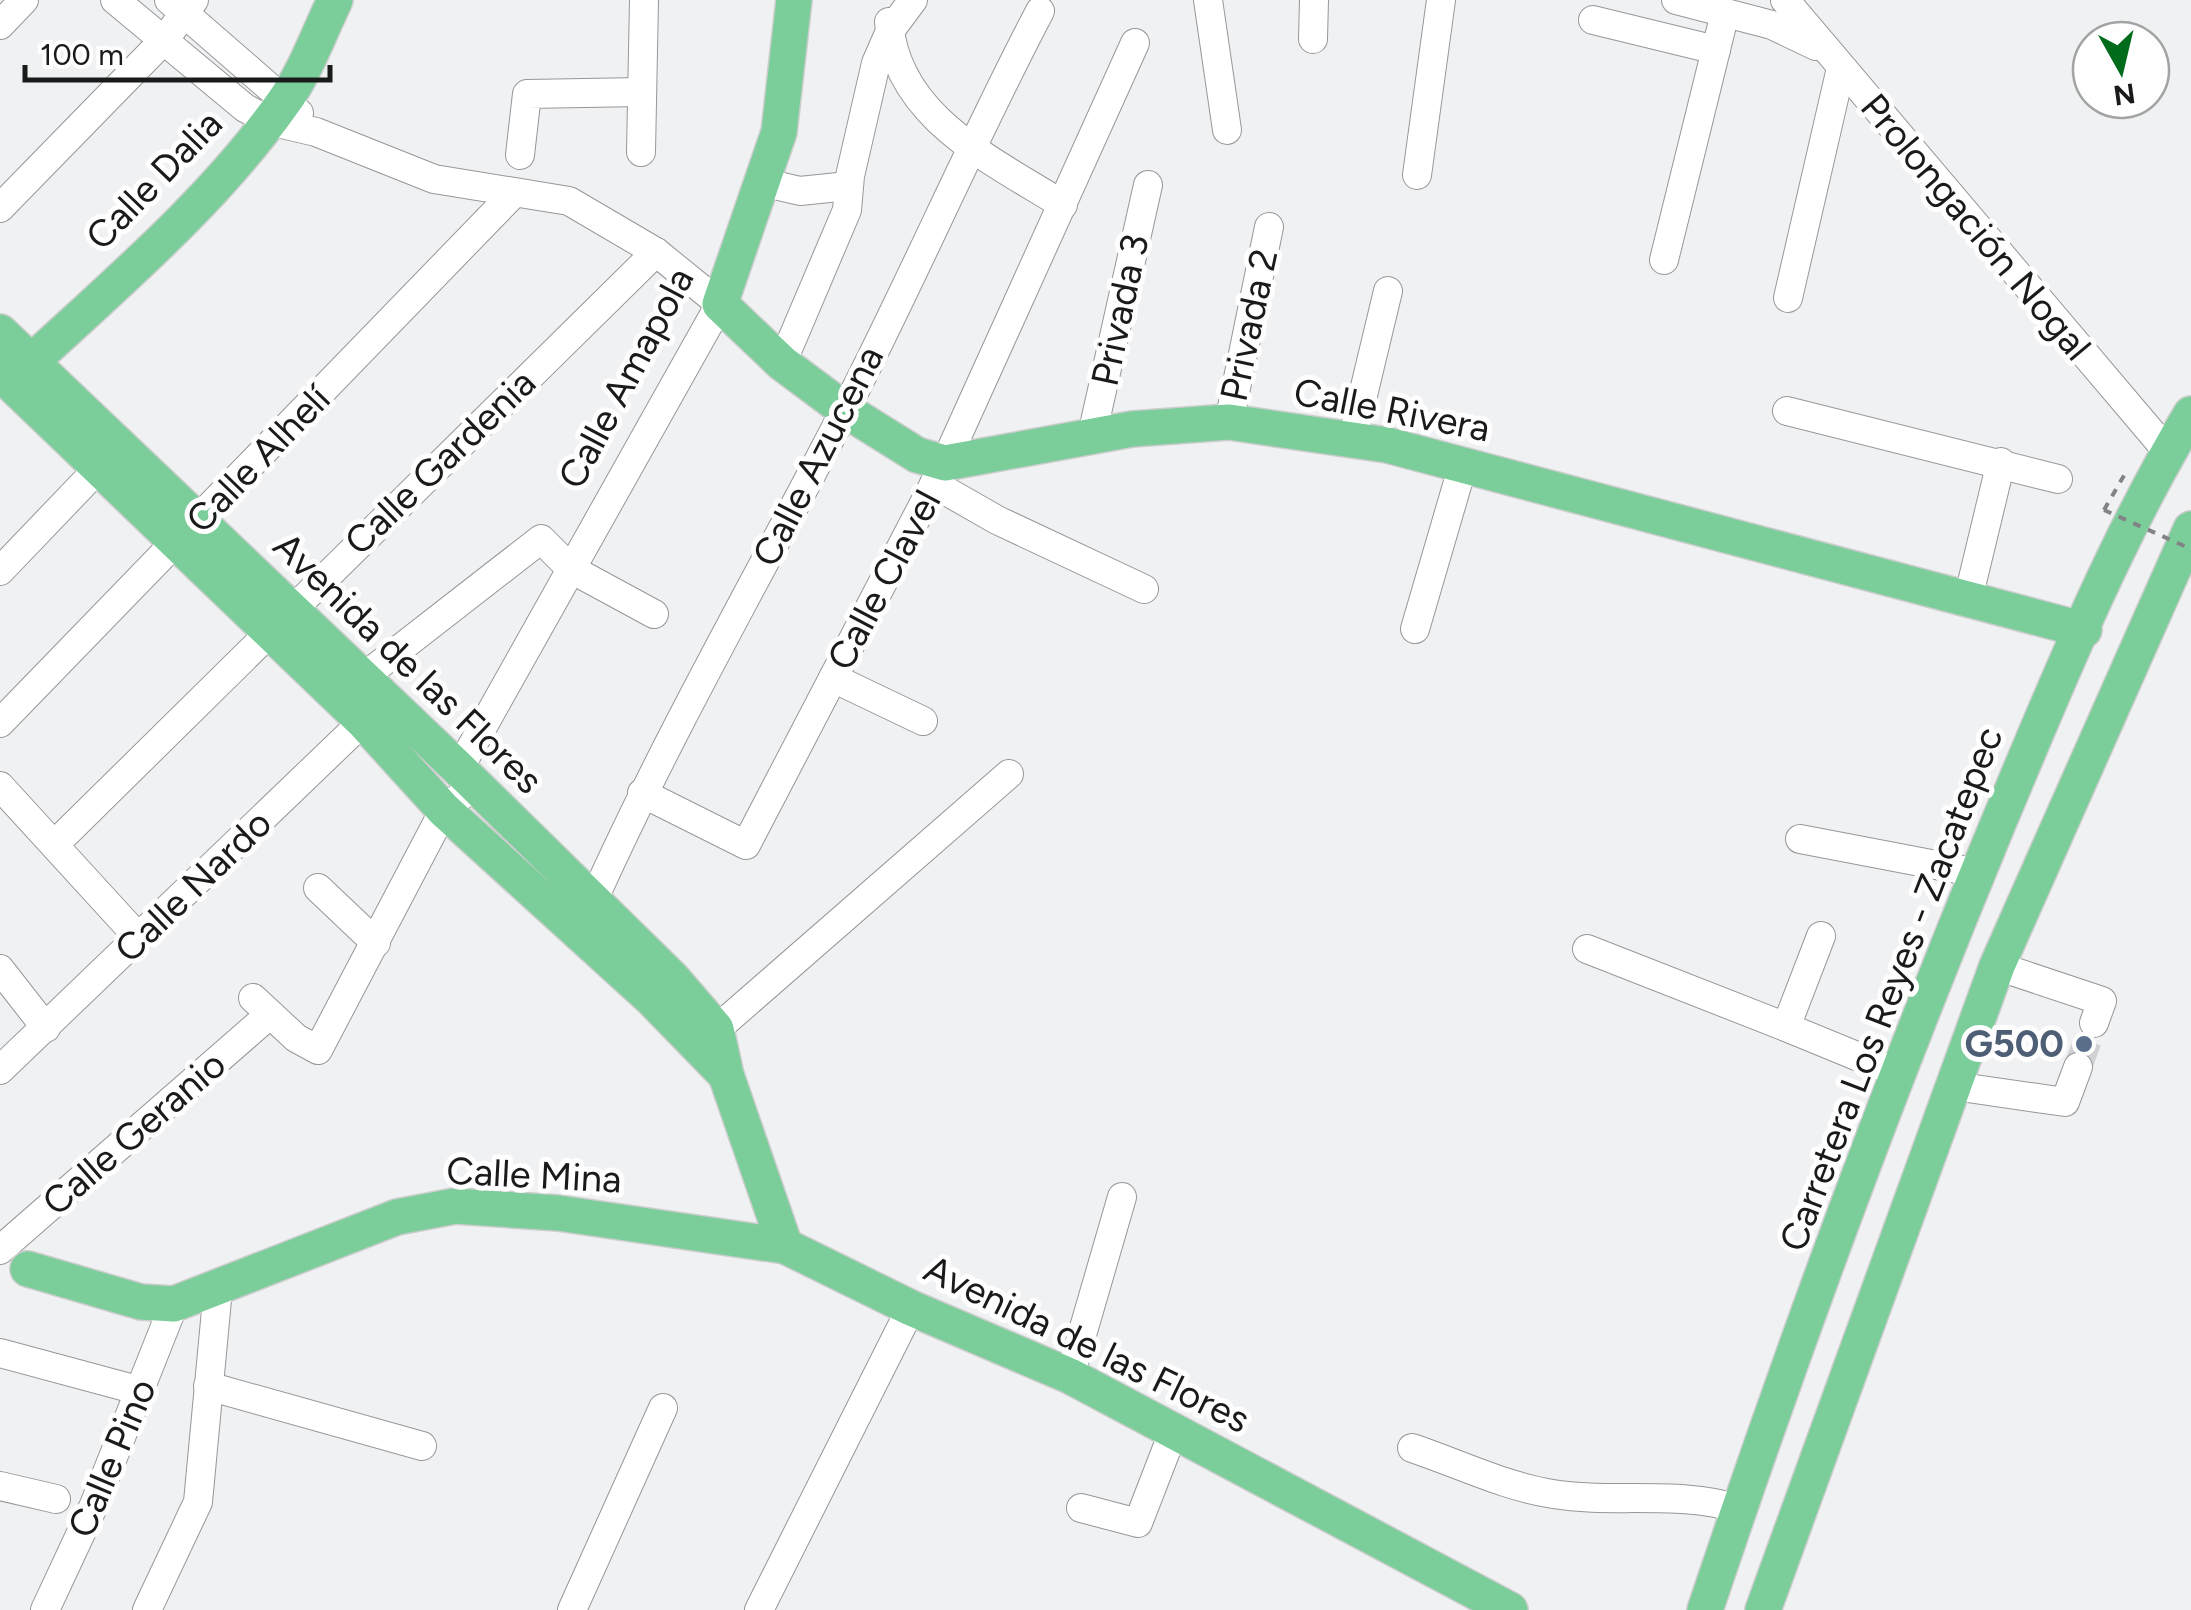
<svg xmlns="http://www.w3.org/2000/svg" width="2191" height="1610" font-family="Figtree,sans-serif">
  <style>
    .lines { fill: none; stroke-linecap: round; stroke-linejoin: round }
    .minor-tunnel { stroke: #d0d1d2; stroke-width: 28; stroke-dasharray: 28 14; stroke-linecap: butt }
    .minor-casing { stroke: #969799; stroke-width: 30 }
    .major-casing { stroke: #cccdcd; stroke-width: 38 }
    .path { stroke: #828384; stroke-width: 4; stroke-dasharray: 8 8; stroke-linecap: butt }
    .minor { stroke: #fff; stroke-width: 28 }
    .major { stroke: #7bcd9a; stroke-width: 35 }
    .path-bridge { stroke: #828384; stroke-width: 4; stroke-dasharray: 8 8; stroke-linecap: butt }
    .service-dot { fill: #5c6f8a; stroke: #fefeff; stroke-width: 4 }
    .labels { text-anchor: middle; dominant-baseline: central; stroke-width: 10; stroke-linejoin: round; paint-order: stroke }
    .street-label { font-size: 38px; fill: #191a1a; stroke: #fefeff }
    .service-label { font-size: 38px; font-weight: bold; fill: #4e5e75; stroke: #fefeff; text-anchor: end }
  </style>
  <rect width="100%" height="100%" fill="#f0f1f3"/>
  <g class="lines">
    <polyline class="minor-tunnel" points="2078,1067 2094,1023"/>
    <g class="minor-casing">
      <g id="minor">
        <polyline points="115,0 245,108 269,121 316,132 434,179 569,201 656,252 720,304 459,769"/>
        <polyline points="169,0 299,113"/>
        <polyline points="1208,0 1227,130"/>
        <polyline points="1676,0 1772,25 1816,46"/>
        <polyline points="1785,0 2168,452"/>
        <polyline points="1593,20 1716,50"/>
        <path d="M889 22C896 117 992 160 1063 205"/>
        <polyline points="0,25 24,0"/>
        <polyline points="1313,39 1314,0"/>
        <polyline points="641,152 644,0"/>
        <polyline points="520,155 527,94 642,92"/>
        <polyline points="1417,175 1441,0"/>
        <polyline points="762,182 800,191 848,186"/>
        <polyline points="0,208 165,39 194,0"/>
        <polyline points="1664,260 1725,13"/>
        <polyline points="1788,298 1841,68"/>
        <polyline points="782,363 847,210 850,176 876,63 890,31 913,0"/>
        <polyline points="1787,411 2058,479"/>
        <polyline points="1229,422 1269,227"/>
        <polyline points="1092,435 1148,185"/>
        <polyline points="1352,441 1388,291"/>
        <polyline points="934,484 997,520 1144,589"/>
        <polyline points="0,571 113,453"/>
        <polyline points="1968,599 2001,462"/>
        <polyline points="1415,629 1463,465"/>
        <polyline points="833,678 923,721"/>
        <polyline points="361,679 541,539 571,569 654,614"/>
        <polyline points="0,723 514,193"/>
        <polyline points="0,786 139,938"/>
        <polyline points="642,793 746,845 945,463 1135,43"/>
        <polyline points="1800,839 1978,873"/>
        <polyline points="56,843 656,252"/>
        <polyline points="318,888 376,943"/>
        <path d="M593 901C668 734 759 576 843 414 912 281 970 144 1040 11"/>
        <polyline points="1821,936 1786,1027 1898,1073"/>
        <polyline points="1587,949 1786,1027"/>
        <polyline points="1997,966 2102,1001 2094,1023"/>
        <polyline points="0,969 46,1028"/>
        <polyline points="253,998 296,1038 318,1050 444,810 474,785"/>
        <polyline points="703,1041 1009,774"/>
        <polyline points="0,1070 376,709"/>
        <polyline points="1954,1086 2065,1102 2078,1067"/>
        <polyline points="0,1250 268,1016"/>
        <polyline points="0,1353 141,1391"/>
        <polyline points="1070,1376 1122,1197"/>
        <polyline points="208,1386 422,1446"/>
        <path d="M1412 1448C1457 1463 1506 1487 1553 1494 1615 1504 1679 1490 1739 1509"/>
        <polyline points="0,1486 56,1499"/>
        <polyline points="1081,1508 1138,1523 1174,1430"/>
        <polyline points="45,1610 94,1505 174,1304"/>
        <polyline points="147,1610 198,1502 218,1289"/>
        <polyline points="572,1610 663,1408"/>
        <polyline points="759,1610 911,1308"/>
      </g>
    </g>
    <g class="major-casing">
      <g id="major">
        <polyline points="794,0 779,132 720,304 782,363 845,410 917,455 945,463 1132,429 1229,422 1387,445 2084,630"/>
        <polyline points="0,332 459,769 672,978 716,1029 726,1075 785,1246"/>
        <polyline points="0,373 363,721 444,810 652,999 725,1074"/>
        <path d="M14 378C106 292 210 206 283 103 305 73 319 33 335 0"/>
        <polyline points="28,1269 141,1302 174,1304 397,1217 455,1206 558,1213 785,1246 911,1308 1070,1376 1510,1610"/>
        <path d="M1705 1610C1793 1348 1889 1087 1995 831 2053 693 2113 543 2191 414"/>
        <polyline points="1763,1610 1997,966 2191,529"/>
      </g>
    </g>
    <polyline class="path" points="2104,510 2126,472"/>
    <use href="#minor" class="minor"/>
    <use href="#major" class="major"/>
    <polyline class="path-bridge" points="2104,510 2191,549"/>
  </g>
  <circle class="service-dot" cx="2084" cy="1044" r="10"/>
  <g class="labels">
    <g class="street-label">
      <text transform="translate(154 180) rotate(-46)">Calle Dalia</text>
      <text transform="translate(1976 227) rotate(50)">Prolongación Nogal</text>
      <text transform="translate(1120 310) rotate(-78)">Privada 3</text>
      <text transform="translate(1249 325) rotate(-78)">Privada 2</text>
      <text transform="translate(626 378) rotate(-62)">Calle Amapola</text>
      <text transform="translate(1392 410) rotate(11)">Calle Rivera</text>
      <text transform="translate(818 456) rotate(-63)">Calle Azucena</text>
      <text transform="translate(258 459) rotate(-46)">Calle Alhelí</text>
      <text transform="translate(440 462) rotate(-44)">Calle Gardenia</text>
      <text transform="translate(884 580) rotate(-62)">Calle Clavel</text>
      <text transform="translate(408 663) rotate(44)">Avenida de las Flores</text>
      <text transform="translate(193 886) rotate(-44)">Calle Nardo</text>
      <text transform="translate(1891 989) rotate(-69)">Carretera Los Reyes - Zacatepec</text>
      <text transform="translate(134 1133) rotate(-41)">Calle Geranio</text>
      <text transform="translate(534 1175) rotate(3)">Calle Mina</text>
      <text transform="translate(1087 1344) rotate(26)">Avenida de las Flores</text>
      <text transform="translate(112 1458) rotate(-67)">Calle Pino</text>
    </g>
    <g class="service-label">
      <text x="2064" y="1044">G500</text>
    </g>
  </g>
  <g transform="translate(2121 70) rotate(172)"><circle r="48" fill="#fefeff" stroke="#a2a3a3" stroke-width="2.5"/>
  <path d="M0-8L18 38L0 25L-18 38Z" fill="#006b1a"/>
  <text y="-15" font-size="28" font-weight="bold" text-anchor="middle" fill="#191a1a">N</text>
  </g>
  <path d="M25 65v15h305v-15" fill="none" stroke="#191a1a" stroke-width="5"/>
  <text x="40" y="65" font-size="30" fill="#191a1a" stroke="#fefeff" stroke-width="8" paint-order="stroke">100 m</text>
</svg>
